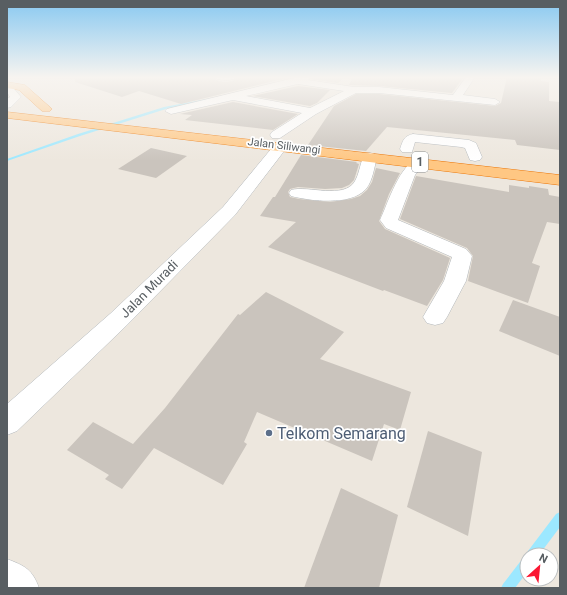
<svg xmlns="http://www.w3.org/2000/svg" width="567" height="595" font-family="Roboto,sans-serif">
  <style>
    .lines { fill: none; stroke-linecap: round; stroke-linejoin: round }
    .stream { fill: #9ce8ff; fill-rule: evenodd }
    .building { fill: #cac4bd }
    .minor-casing { stroke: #b2b7bb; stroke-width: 1 }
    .highway-casing { stroke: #eb7200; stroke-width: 1 }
    .minor { fill: #fff; fill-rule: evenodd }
    .highway { fill: #ffc783; fill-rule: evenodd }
    .service-dot { fill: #5c6f8a; stroke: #fff; stroke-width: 1.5 }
    .labels { text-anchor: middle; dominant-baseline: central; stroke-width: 3.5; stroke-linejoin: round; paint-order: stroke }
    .far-street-label { font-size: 11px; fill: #585e62; stroke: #fff }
    .shield { fill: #fff; stroke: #8a8e91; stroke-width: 1 }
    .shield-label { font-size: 12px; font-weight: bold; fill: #585e62 }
    .street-label { font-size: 13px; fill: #585e62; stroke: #fff }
    .near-service-label { font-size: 16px; fill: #4e5e75; stroke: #fff; text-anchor: start }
  </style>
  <rect width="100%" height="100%" fill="#ede7de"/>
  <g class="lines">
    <g class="stream">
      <polygon points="212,98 213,100 166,109 80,136 7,161 7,159 78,134 164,107"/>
      <polygon points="560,512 560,527 539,555 527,555 527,572 515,588 501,588 503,584 523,558 527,556 528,551 556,514"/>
    </g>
  </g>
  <g class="building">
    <polygon points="75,77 212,77 218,81 225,82 233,81 239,77 290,77 181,104 139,91 122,97 75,82"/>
    <polygon points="312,77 345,77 338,83 311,79"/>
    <polygon points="353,77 464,77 452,93 379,86 349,85"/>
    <polygon points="507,77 541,77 541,81 549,82 549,101 560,102 560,150 517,145 515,140 387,127 366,151 308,145 334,106 356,94 379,94 495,106 501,103"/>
    <polygon points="298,86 330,90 317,103 310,106 253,96"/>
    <polygon points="233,102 298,114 273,130 185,120 192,115 180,114"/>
    <polygon points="151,148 187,156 156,178 118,169"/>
    <polygon points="301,155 357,162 356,163 359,164 354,180 349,185 342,188 325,189 298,187 290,189 288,192 290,197 299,199 330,202 351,199 360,196 367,190 372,182 376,168 400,173 389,194 379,221 385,229 450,258 443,280 427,306 384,290 383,291 268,247 296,222 260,216 273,197 275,197"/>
    <polygon points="416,176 509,192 509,185 529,188 529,186 548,189 549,195 560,197 560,224 547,222 532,263 540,266 528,303 468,281 473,256 467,248 400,219"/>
    <polygon points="266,292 344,332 320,359 411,392 400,430 384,424 372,461 257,412 244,442 247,444 223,485 154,448 122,489 105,479 109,475 67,450 93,422 133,444 165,408 238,314 240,315"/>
    <polygon points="513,300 560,317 560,356 499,331"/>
    <polygon points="428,431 482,452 468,536 407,507"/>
    <polygon points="341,488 398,515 379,588 304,588"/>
  </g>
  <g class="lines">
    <g class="minor-casing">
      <g id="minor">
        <path d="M213 77H238C233 81 218 81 213 77Z"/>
        <path d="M298 77H311L308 80 354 87H379L453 95 466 77H475L463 95 495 99 500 102 495 105 379 93H356L316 114 280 138H272L270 135 272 132 302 113 233 100 171 114 165 111 167 109ZM298 84 344 91 310 108 246 96Z"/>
        <polygon points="7,83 10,84 21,97 11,107 7,108 7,99 10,97 7,92"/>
        <path d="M413 134 469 140 476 143 482 157 480 160 475 161 470 160 465 148 461 147 415 142 412 152H402L400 149C403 140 404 136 413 134Z"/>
        <polygon points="281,142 286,143 288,146 235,215 127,325 17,431 7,435 7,404 111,313 223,207 276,143"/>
        <path d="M370 153 375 154 377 157C374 168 373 180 366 189 351 206 311 201 291 196L289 193 291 190C308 185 344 200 355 181 359 174 360 165 363 157L365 154Z"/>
        <path d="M419 158 424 159 426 162 415 175 398 220 466 249 472 256 466 281 447 317 443 323 435 325 427 323 423 317 444 281 452 257 386 228 380 220C388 203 400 163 419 158Z"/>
        <path d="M7 559C25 566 32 569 39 588H7Z"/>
      </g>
    </g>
    <g class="highway-casing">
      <g id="highway">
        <polygon points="7,82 25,85 52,109 50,111 42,111 19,90 7,88"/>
        <polygon points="7,112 560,175 560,185 7,118"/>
      </g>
    </g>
    <use href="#minor" class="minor"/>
    <use href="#highway" class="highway"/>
  </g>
  <linearGradient id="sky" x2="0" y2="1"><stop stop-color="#89c9f1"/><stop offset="0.48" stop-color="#f7f4f0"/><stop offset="1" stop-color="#f7f4f0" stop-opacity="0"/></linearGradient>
  <rect width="567" height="161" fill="url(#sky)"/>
  <circle class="service-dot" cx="269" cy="433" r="4"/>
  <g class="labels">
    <g class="far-street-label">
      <text transform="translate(284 146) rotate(7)">Jalan Siliwangi</text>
    </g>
    <rect class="shield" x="412" y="152" width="16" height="20" rx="3"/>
    <g class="shield-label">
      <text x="420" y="162">1</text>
    </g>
    <g class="street-label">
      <text transform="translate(149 289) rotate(-45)">Jalan Muradi</text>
    </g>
    <g class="near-service-label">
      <text x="277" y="433">Telkom Semarang</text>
    </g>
  </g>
  <rect width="567" height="595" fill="none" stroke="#585e62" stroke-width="16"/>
  <g transform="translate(539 567) rotate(27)"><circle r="19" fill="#ffffff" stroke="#bcbfc0"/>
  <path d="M0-3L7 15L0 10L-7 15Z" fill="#fb1733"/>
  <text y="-6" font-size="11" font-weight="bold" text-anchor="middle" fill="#585e62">N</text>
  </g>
</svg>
